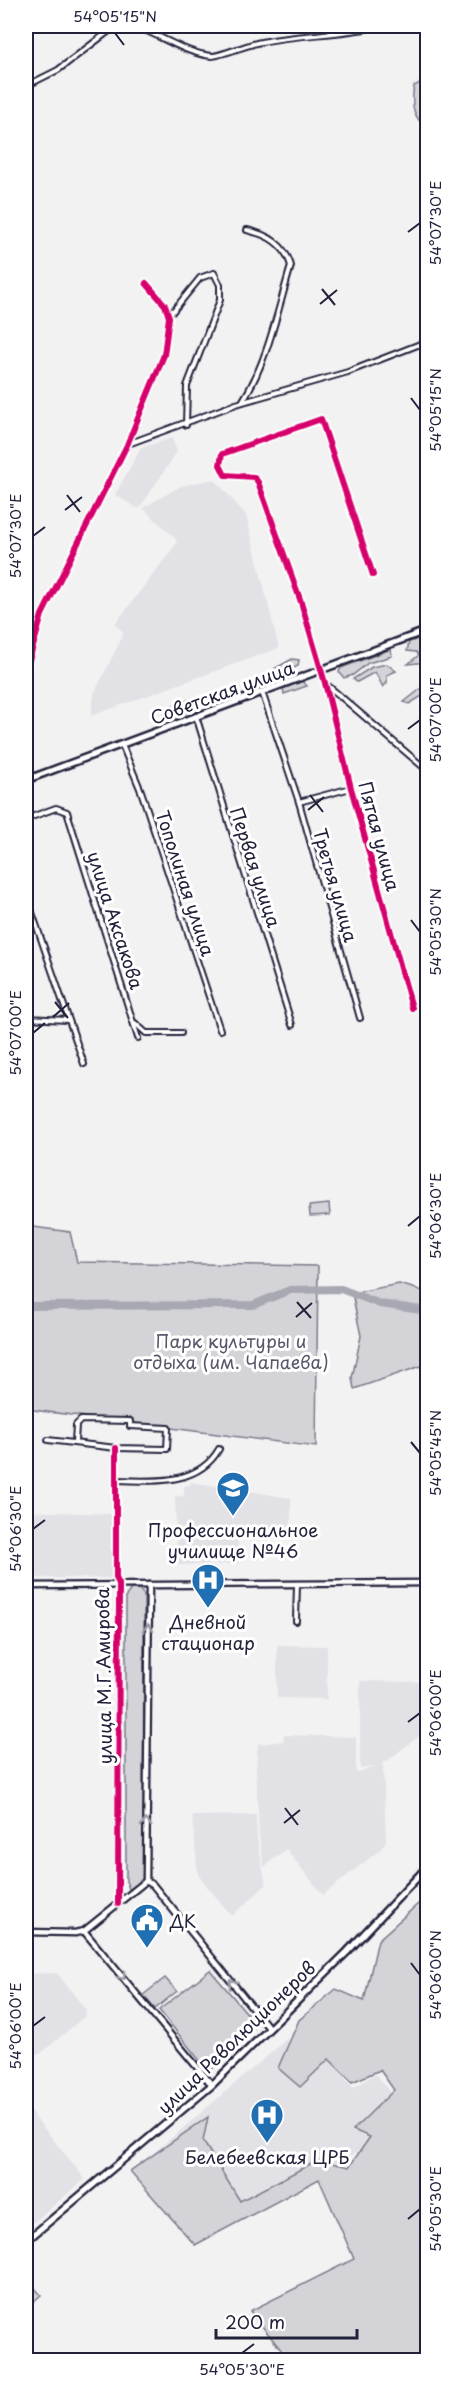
<svg xmlns="http://www.w3.org/2000/svg" width="453" height="2386" font-family="'Playpen Sans',sans-serif">
  <style>
    .built { fill: #e2e2e6 }
    .green { fill: #d3d3d8; stroke: #7a7a8a; stroke-width: 1.5 }
    .lines { fill: none; stroke-linecap: round; stroke-linejoin: round }
    .river { stroke: #a8a8b2; stroke-width: 8 }
    .minor-casing { stroke: #22223b; stroke-width: 8 }
    .tertiary-casing { stroke: #22223b; stroke-width: 9 }
    .secondary-casing { stroke: #22223b; stroke-width: 10 }
    .minor { stroke: #fff; stroke-width: 4 }
    .tertiary { stroke: #fff; stroke-width: 4.5 }
    .secondary { stroke: #fff; stroke-width: 5 }
    .cycleway-casing { stroke: #fff; stroke-width: 10 }
    .cycleway { stroke: #d6006c; stroke-width: 6 }
    .oneway { stroke: #9c9ca7 }
    .ticks { fill: none; stroke: #22223b; stroke-width: 2 }
    .labels { text-anchor: middle; dominant-baseline: central; stroke-width: 6; stroke-linejoin: round; paint-order: stroke }
    .street-label { font-size: 18px; fill: #22223b; stroke: #fff }
    .park-label { font-size: 18px; fill: #57576a; stroke: #fff }
    .poi-label { font-size: 18px; fill: #22223b; stroke: #fff }
    .neatline { fill: none; stroke: #22223b; stroke-width: 2 }
    .ticks-label { font-size: 15px; text-anchor: middle; fill: #22223b }
  </style>
  <rect width="100%" height="100%" fill="#f2f2f3"/>
  <filter id="ink" filterUnits="userSpaceOnUse"><feTurbulence type="fractalNoise" baseFrequency=".0167" numOctaves="2"/><feDisplacementMap in="SourceGraphic" scale="12" xChannelSelector="R" yChannelSelector="G"/><feConvolveMatrix kernelMatrix="1 2 1 2 8 2 1 2 1" color-interpolation-filters="sRGB"/></filter>
  <g filter="url(#ink)">
    <g class="built">
      <polygon points="172,438 177,452 139,509 115,495 141,448"/>
      <polygon points="214,479 246,515 279,648 91,716 94,694 124,633 115,624 177,543 175,538 143,508 181,486"/>
      <polygon points="191,1482 291,1498 291,1537 238,1536 238,1564 177,1565 175,1496 184,1496 184,1486 190,1485"/>
      <polygon points="26,1511 112,1514 111,1578 26,1578"/>
      <polygon points="277,1645 327,1646 327,1699 277,1698"/>
      <polygon points="360,1681 427,1682 427,1730 383,1764 386,1841 380,1850 323,1895 286,1849 264,1867 259,1837 256,1768 258,1744 283,1741 284,1735 356,1737 356,1773 376,1766 360,1769"/>
      <polygon points="256,1815 257,1840 266,1885 232,1916 198,1875 192,1816"/>
      <polygon points="57,1973 86,2010 85,2016 40,2054 26,2054 26,1974"/>
      <polygon points="302,2026 353,2088 376,2074 410,2120 329,2169 195,2244 133,2171"/>
      <polygon points="26,2106 85,2179 26,2229"/>
    </g>
    <g class="green">
      <path d="M427 80V127C412 118 411 103 414 86Z"/>
      <polygon points="427,636 427,662 408,664 419,655 416,652 407,651 409,642"/>
      <polygon points="391,649 392,656 368,663 353,675 344,678 339,672 341,668"/>
      <polygon points="292,659 299,660 298,666 274,677 274,669"/>
      <polygon points="387,664 396,671 387,675 387,683 383,687 375,672 357,682 353,679 372,667"/>
      <polygon points="302,681 307,686 284,694 283,689"/>
      <polygon points="427,684 427,693 409,704 404,702"/>
      <polygon points="188,700 194,700 197,708 172,719 165,720 163,717 167,708"/>
      <polygon points="329,1204 330,1215 310,1216 309,1206"/>
      <polygon points="26,1226 70,1232 77,1262 318,1266 316,1447 26,1409"/>
      <polygon points="399,1284 427,1292 427,1364 354,1389 352,1378 361,1336 352,1293"/>
      <polygon points="131,1589 139,1589 144,1595 143,1882 137,1889 129,1889 126,1881 126,1596"/>
      <polygon points="427,1896 427,2360 289,2360 250,2311 354,2259 319,2179 195,2245 130,2171 208,2117 203,2141 240,2201 318,2160 349,2167 370,2137 353,2130 394,2090 380,2070 352,2082 329,2059 300,2087 278,2068 299,2020 336,1989 364,2001 378,1940"/>
      <polygon points="210,1970 257,2025 209,2072 159,2010"/>
      <polygon points="165,1978 177,1991 155,2009 143,1995"/>
      <polygon points="33,2286 41,2295 26,2308 26,2292"/>
    </g>
    <g class="lines">
      <polyline class="river" points="26,1306 253,1305 290,1290 341,1289 380,1304 428,1311"/>
      <g class="minor-casing">
        <g id="minor">
          <path d="M135 26C160 35 186 54 212 56 220 56 249 44 261 42 300 34 340 35 380 26"/>
          <polyline points="26,86 58,70 113,28 127,26"/>
          <polyline points="169,316 200,278 214,273 220,285 220,300 187,386 186,425"/>
          <path d="M242 402C268 361 277 312 291 266 285 244 268 235 247 230"/>
          <polyline points="128,444 236,404 348,372 428,341"/>
          <polyline points="373,575 321,419 222,454 220,465 225,475 254,477 258,482 301,602 325,683 351,788 412,1008"/>
          <polyline points="26,671 42,615 127,445 164,355 169,317 165,305 146,283"/>
          <polyline points="326,684 428,771"/>
          <polyline points="262,692 299,802 360,1018"/>
          <polyline points="196,716 292,1025"/>
          <polyline points="122,745 141,791 220,1030"/>
          <polyline points="299,802 351,788"/>
          <polyline points="26,819 56,808 67,812 138,1038"/>
          <polyline points="26,895 84,1064"/>
          <polyline points="26,1018 68,1020"/>
          <polyline points="135,1023 146,1033 181,1033"/>
          <polyline points="48,1440 116,1448 167,1449 168,1428 130,1426 130,1421 81,1420 76,1425 75,1442"/>
          <path d="M115 1480C153 1481 198 1486 219 1449"/>
          <polyline points="296,1621 297,1584"/>
        </g>
      </g>
      <g class="tertiary-casing">
        <g id="tertiary">
          <polyline points="116,1448 116,1578 119,1584 118,1904"/>
          <polyline points="26,1586 428,1583"/>
          <polyline points="146,1881 149,1585"/>
          <polyline points="146,1881 153,1885 269,2028"/>
          <polyline points="84,1931 212,2085"/>
          <polyline points="26,1932 75,1933 84,1931 146,1881"/>
        </g>
      </g>
      <g class="secondary-casing">
        <g id="secondary">
          <polyline points="26,780 428,630"/>
          <polyline points="26,2241 212,2085 347,1952 428,1866"/>
        </g>
      </g>
      <use href="#minor" class="minor"/>
      <use href="#tertiary" class="tertiary"/>
      <use href="#secondary" class="secondary"/>
      <g class="cycleway-casing">
        <g id="cycleway">
          <polyline points="373,575 321,419 222,454 220,465 225,475 254,477 258,482 301,602 325,683 351,788 412,1008"/>
          <polyline points="26,671 42,615 127,445 164,355 169,317 165,305 146,283"/>
          <polyline points="116,1448 116,1578 119,1584 118,1904"/>
        </g>
      </g>
      <use href="#cycleway" class="cycleway"/>
    </g>
    <defs><path id="oneway-chevron" d="M-2-3.5L2.5 0L-2 3.5" fill="none" stroke-width="1.6" stroke-linecap="round" stroke-linejoin="round" transform="scale(1.5)"/></defs>
    <g class="oneway">
      <use href="#oneway-chevron" transform="translate(148 1628) rotate(-89)"/>
      <use href="#oneway-chevron" transform="translate(146 1823) rotate(-90)"/>
      <use href="#oneway-chevron" transform="translate(122 1976) rotate(50)"/>
      <use href="#oneway-chevron" transform="translate(232 1983) rotate(-129)"/>
    </g>
  </g>
  <path class="ticks" d="M115 33 124 45M408 232 420 223M322 289 335 305M320 304 337 290M411 398 420 410M67 495 80 512M65 510 82 497M33 536 45 527M408 729 420 720M310 795 323 812M308 810 324 797M411 920 420 932M55 1002 68 1018M53 1017 69 1003M33 1033 45 1023M408 1226 420 1216M297 1302 311 1318M296 1317 312 1303M411 1442 420 1453M33 1529 45 1520M408 1722 420 1713M285 1808 298 1825M284 1823 300 1810M411 1963 420 1975M33 2026 45 2017M408 2219 420 2209M242 2353 254 2344"/>
  <defs>
    <g id="university-pin" transform="scale(1.725)"><path d="M0 17L-7.5 6A9.5 9.5 0 1 1 7.5 6Z" fill="#1f6fb2" stroke="#fff"/><path d="M0-5L7-2L0 1L-7-2ZM-4 1L0 2.5L4 1V4Q0 6-4 4Z" fill="#fff"/></g>
    <g id="hospital-pin" transform="scale(1.725)"><path d="M0 17L-7.5 6A9.5 9.5 0 1 1 7.5 6Z" fill="#1f6fb2" stroke="#fff"/><path d="M-5-5h3v3.5h4V-5h3V5h-3V1.5h-4V5h-3Z" fill="#fff"/></g>
    <g id="civic-pin" transform="scale(1.725)"><path d="M0 17L-7.5 6A9.5 9.5 0 1 1 7.5 6Z" fill="#1f6fb2" stroke="#fff"/><path d="M-.6-6.5H3V-4.5H.6V-3L4-1V1h2V6H-6V1h2V-1L-.6-3ZM-1.2 2.5V6h2.4V2.5Z" fill="#fff"/></g>
  </defs>
  <g fill-rule="evenodd">
    <use href="#university-pin" x="233" y="1488"/>
    <use href="#hospital-pin" x="208" y="1580"/>
    <use href="#civic-pin" x="147" y="1920"/>
    <use href="#hospital-pin" x="267" y="2115"/>
  </g>
  <g class="labels">
    <g class="street-label">
      <text transform="translate(222 692) rotate(-20)">Советская улица</text>
      <text transform="translate(380 836) rotate(75)">Пятая улица</text>
      <text transform="translate(256 867) rotate(72)">Первая улица</text>
      <text transform="translate(186 883) rotate(72)">Тополиная улица</text>
      <text transform="translate(336 885) rotate(74)">Третья улица</text>
      <text transform="translate(116 920) rotate(72)">улица Аксакова</text>
      <text transform="translate(103 1676) rotate(-91)">улица М.Г.Амирова</text>
      <text transform="translate(236 2037) rotate(-44)">улица Революционеров</text>
    </g>
    <g class="park-label">
      <text x="231" y="1340">Парк культуры и<tspan x="231" dy="21">отдыха (им. Чапаева)</tspan></text>
    </g>
    <g class="poi-label">
      <text x="233" y="1529">Профессиональное<tspan x="233" dy="21">училище №46</tspan></text>
      <text x="208" y="1621">Дневной<tspan x="208" dy="21">стационар</tspan></text>
      <text x="170" y="1920" text-anchor="start">ДК</text>
      <text x="267" y="2156">Белебеевская ЦРБ</text>
    </g>
  </g>
  <rect width="453" height="2386" fill="none" stroke="#fff" stroke-width="66"/>
  <path d="M216 2329v9h141v-9" fill="none" stroke="#22223b" stroke-width="3"/>
  <text x="225" y="2329" font-size="18" fill="#22223b" stroke="#ffffff" stroke-width="4.5" paint-order="stroke">200 m</text>
  <rect x="33" y="33" width="387" height="2320" class="neatline"/>
  <g class="ticks-label">
    <text x="115" y="22">54°05'15"N</text>
    <text transform="translate(436 223) rotate(-90)" y="5">54°07'30"E</text>
    <text transform="translate(436 410) rotate(-90)" y="5">54°05'15"N</text>
    <text transform="translate(16 536) rotate(-90)" y="5">54°07'30"E</text>
    <text transform="translate(436 720) rotate(-90)" y="5">54°07'00"E</text>
    <text transform="translate(436 932) rotate(-90)" y="5">54°05'30"N</text>
    <text transform="translate(16 1033) rotate(-90)" y="5">54°07'00"E</text>
    <text transform="translate(436 1216) rotate(-90)" y="5">54°06'30"E</text>
    <text transform="translate(436 1453) rotate(-90)" y="5">54°05'45"N</text>
    <text transform="translate(16 1529) rotate(-90)" y="5">54°06'30"E</text>
    <text transform="translate(436 1713) rotate(-90)" y="5">54°06'00"E</text>
    <text transform="translate(436 1975) rotate(-90)" y="5">54°06'00"N</text>
    <text transform="translate(16 2026) rotate(-90)" y="5">54°06'00"E</text>
    <text transform="translate(436 2209) rotate(-90)" y="5">54°05'30"E</text>
    <text x="242" y="2375">54°05'30"E</text>
  </g>
</svg>
